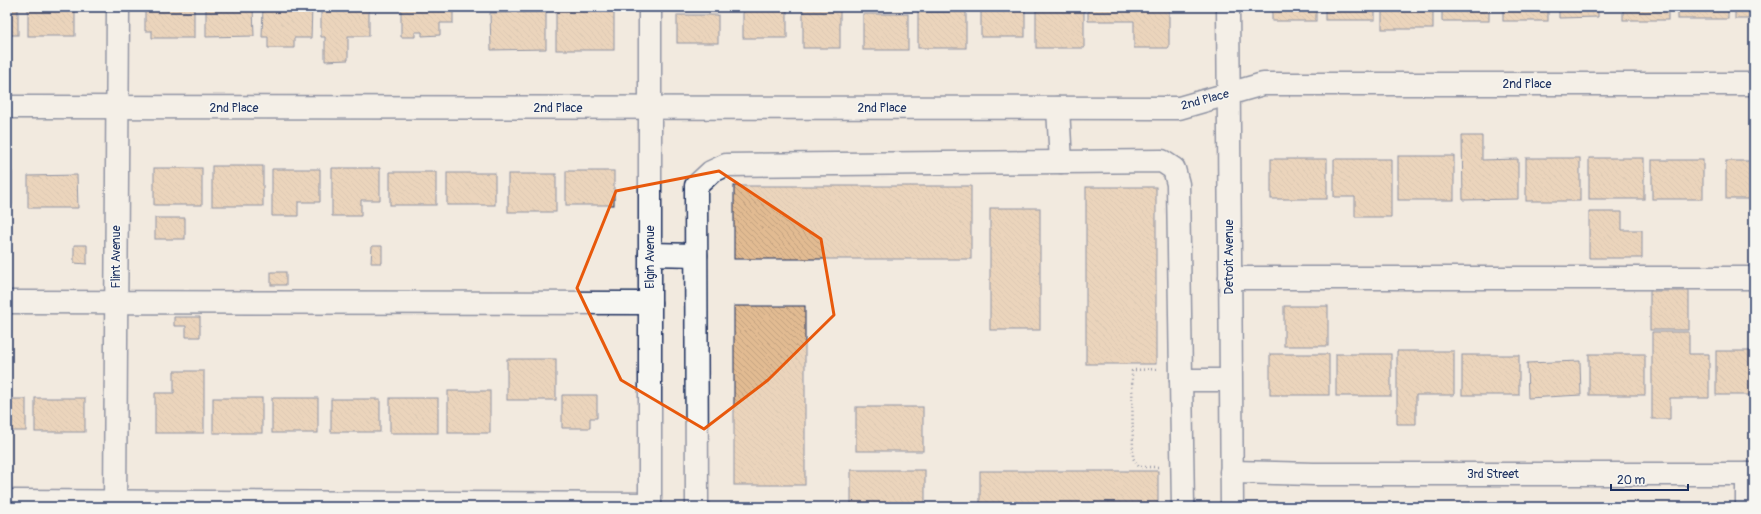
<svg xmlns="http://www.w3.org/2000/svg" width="1761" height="514" font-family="Pangolin,sans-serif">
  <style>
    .building { fill: url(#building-back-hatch); stroke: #1b2f5e }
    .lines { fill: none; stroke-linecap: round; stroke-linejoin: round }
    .minor-casing { stroke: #1b2f5e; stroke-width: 25 }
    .path { stroke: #1b2f5e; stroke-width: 2.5; stroke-dasharray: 1 3; stroke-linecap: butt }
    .minor { stroke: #f6f6f2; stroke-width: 22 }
    .marked { fill: none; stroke: #e8590c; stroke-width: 3; stroke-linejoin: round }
    .labels { text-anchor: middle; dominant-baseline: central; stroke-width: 3; stroke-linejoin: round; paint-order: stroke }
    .street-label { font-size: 12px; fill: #1b2f5e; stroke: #f6f6f2 }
  </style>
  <defs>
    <pattern id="building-back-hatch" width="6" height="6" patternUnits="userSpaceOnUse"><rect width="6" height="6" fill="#e2bb92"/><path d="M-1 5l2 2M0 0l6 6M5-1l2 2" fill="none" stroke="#c1a180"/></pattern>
  </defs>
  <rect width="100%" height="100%" fill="#f2eadf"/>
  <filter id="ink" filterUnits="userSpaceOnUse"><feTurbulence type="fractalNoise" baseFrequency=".025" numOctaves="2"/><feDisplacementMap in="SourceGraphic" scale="8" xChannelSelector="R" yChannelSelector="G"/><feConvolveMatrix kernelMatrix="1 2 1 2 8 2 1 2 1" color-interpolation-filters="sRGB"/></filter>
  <g filter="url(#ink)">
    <g class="building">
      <rect x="7" y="7" width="11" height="28"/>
      <rect x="28" y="7" width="47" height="29"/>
      <polygon points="145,7 194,7 194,38 152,38 152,31 145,31"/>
      <polygon points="206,7 253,7 254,36 206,37"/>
      <polygon points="263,7 312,7 311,38 294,38 294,48 268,48 268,37 262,37"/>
      <polygon points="321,7 369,7 369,36 348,36 348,60 325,61 325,37 321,37"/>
      <polygon points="401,7 453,7 453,23 440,23 440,35 422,36 422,32 415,32 415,37 401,37"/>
      <rect x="556" y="7" width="58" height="43"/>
      <rect x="743" y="7" width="44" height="31"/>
      <rect x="803" y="7" width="37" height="41"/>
      <rect x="981" y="7" width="44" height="30"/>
      <polygon points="1088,7 1169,7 1169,48 1134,48 1134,21 1088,21"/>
      <rect x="1272" y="7" width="44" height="14"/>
      <rect x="1325" y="7" width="50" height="13"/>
      <rect x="1382" y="7" width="51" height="22"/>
      <rect x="1442" y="7" width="47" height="14"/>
      <rect x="1503" y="7" width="45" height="14"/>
      <polygon points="1559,7 1598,7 1598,17 1559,18"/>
      <rect x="1623" y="7" width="45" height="13"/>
      <rect x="1678" y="7" width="50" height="12"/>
      <rect x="1735" y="7" width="19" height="12"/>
      <rect x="1036" y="10" width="48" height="38"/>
      <polygon points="546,12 546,49 491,50 490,13"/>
      <rect x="918" y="12" width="48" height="36"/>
      <rect x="863" y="14" width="45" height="36"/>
      <rect x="677" y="15" width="41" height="28"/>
      <polygon points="1462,136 1482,136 1482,160 1518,159 1518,199 1463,200"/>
      <rect x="1398" y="156" width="56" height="44"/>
      <rect x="1526" y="158" width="54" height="43"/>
      <rect x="1589" y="158" width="55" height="41"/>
      <rect x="1271" y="159" width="56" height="40"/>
      <polygon points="1334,159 1391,159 1391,217 1355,217 1355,197 1334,197"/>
      <rect x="1652" y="160" width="51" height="39"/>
      <rect x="1726" y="161" width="28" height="38"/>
      <rect x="212" y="166" width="51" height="40"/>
      <rect x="154" y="168" width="48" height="37"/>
      <polygon points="332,168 380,168 380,200 361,200 361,216 332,216"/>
      <polygon points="272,169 320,169 320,202 298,202 298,216 272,216"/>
      <rect x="566" y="171" width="48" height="34"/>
      <rect x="7" y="172" width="5" height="33"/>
      <rect x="390" y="172" width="46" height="33"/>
      <rect x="447" y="173" width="48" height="32"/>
      <rect x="508" y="174" width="48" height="38"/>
      <polygon points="77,175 78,208 28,208 28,176"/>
      <rect x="734" y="186" width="237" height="73"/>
      <rect x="1086" y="187" width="70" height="177"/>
      <rect x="990" y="208" width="50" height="122"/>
      <polygon points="1589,212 1622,212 1622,230 1642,230 1642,258 1589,258"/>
      <rect x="155" y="218" width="30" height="21"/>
      <polygon points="74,245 87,245 87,264 74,263"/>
      <polygon points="372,246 382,246 382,263 371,263"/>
      <rect x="271" y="272" width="15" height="13"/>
      <rect x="1650" y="291" width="39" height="39"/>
      <rect x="734" y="306" width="71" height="179"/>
      <rect x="1284" y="306" width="44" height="40"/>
      <polygon points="174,317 200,317 200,337 186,337 186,326 174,326"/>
      <polygon points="1652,332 1689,332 1689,354 1709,354 1709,398 1670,398 1670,419 1652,419"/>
      <polygon points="1397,351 1454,351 1454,395 1416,395 1416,424 1397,424"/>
      <rect x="1716" y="351" width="38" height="44"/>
      <rect x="1270" y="354" width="59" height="41"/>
      <rect x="1336" y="354" width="55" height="42"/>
      <rect x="1589" y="354" width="56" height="41"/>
      <rect x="1462" y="355" width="57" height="40"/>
      <rect x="507" y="359" width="49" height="41"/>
      <polygon points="1580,361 1581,395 1528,398 1527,363"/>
      <polygon points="174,371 204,371 204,433 155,433 155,393 174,393"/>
      <rect x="448" y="391" width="42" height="42"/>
      <polygon points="562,395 597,395 597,418 590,418 590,428 562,428"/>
      <rect x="35" y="398" width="50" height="34"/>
      <rect x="213" y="398" width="49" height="35"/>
      <rect x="272" y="398" width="46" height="35"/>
      <rect x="390" y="398" width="48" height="35"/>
      <rect x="7" y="399" width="19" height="32"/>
      <rect x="331" y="399" width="49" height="33"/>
      <rect x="856" y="407" width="67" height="44"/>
      <rect x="851" y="470" width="74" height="37"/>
      <rect x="980" y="471" width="178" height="36"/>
    </g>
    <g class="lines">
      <g class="minor-casing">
        <g id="minor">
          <polyline points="650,7 650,507"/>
          <polyline points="1228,7 1232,507"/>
          <polyline points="7,107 1179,108 1263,84 1754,84"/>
          <polyline points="1058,108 1061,162"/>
          <polyline points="650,254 696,255"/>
          <polyline points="1230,278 1754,278"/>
          <polyline points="7,302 650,303"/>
          <polyline points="1181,380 1230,380"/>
          <polyline points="1231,472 1314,474 1754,474"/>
          <polyline points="1747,474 1747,507"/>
          <polyline points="7,501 650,504"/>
          <polyline points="115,507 118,7"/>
          <polyline points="697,507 696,186 711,172 726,165 1162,161 1174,169 1178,184 1183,507"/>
        </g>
      </g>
      <polyline class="path" points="1158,467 1139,467 1133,458 1132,371 1135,370 1158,369"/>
      <use href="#minor" class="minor"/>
    </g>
  </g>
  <path d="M0 0H1761V514H0ZM719 171 821 239 834 315 768 380 704 429 621 380 577 288 616 191Z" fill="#f2eadf" fill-opacity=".55" fill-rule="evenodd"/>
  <path class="marked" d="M719 171 821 239 834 315 768 380 704 429 621 380 577 288 616 191Z"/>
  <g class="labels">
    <g class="street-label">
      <text x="1527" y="84">2nd Place</text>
      <text transform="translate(1205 100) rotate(-15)">2nd Place</text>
      <text x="234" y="108">2nd Place</text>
      <text x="558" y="108">2nd Place</text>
      <text x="882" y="108">2nd Place</text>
      <text transform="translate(116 257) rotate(-90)">Flint Avenue</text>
      <text transform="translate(650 257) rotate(-90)">Elgin Avenue</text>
      <text transform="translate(1229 257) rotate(-90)">Detroit Avenue</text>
      <text x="1493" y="474">3rd Street</text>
    </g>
  </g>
  <rect width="1761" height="514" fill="none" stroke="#f6f6f2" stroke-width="24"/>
  <rect x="12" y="12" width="1737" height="490" fill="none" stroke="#1b2f5e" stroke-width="1.5" filter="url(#ink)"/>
  <path d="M1611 484v6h77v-6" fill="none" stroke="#1b2f5e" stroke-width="2"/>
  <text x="1617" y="484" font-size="12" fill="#1b2f5e" stroke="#f6f6f2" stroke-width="3" paint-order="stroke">20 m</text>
</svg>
